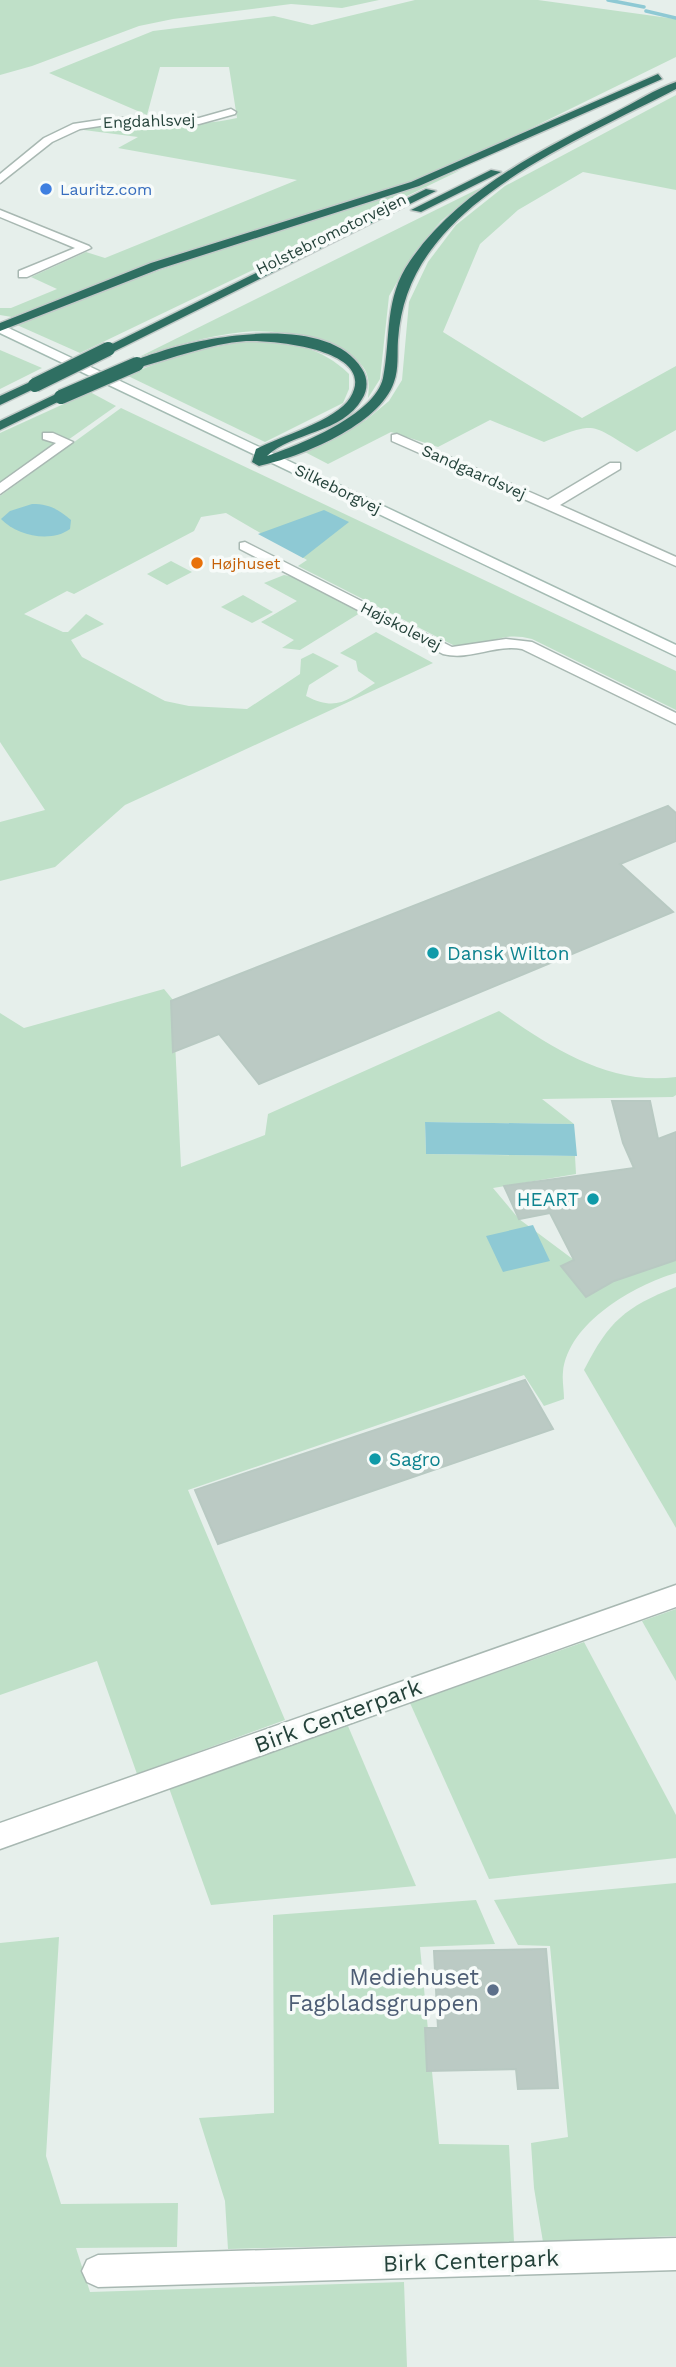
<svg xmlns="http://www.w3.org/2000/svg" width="676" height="2367" font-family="'Work Sans',sans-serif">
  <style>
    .green { fill: #bfe0c8 }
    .water { fill: #8ec9d4 }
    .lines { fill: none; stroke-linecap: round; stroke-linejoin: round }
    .stream { stroke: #8ec9d4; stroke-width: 3.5 }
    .building { fill: #bbcac4; stroke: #b8c9c2; stroke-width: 2 }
    .minor-casing { stroke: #a8b8b2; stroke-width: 3 }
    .secondary-casing { stroke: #a4bbb3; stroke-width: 3 }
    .motorway-casing { stroke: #c2cac8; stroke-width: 3 }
    .minor { fill: #fff; fill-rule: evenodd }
    .secondary { fill: #fff; fill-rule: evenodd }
    .motorway { fill: #2f6f62; fill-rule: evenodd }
    .motorway-bridge-casing { stroke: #c2cac8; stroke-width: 17; stroke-linecap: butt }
    .motorway-bridge { stroke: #2f6f62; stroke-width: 14 }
    .shop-dot { fill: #3f7fe0; stroke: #f7fbf9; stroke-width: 2.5 }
    .food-dot { fill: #e8710a; stroke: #f7fbf9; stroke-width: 2.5 }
    .culture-dot { fill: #0f9aa8; stroke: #f7fbf9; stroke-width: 2.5 }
    .service-dot { fill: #5c6f8a; stroke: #f7fbf9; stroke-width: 2.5 }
    .labels { text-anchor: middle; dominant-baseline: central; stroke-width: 7; stroke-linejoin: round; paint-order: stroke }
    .far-street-label { font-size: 16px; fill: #24423a; stroke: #f7fbf9 }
    .far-shop-label { font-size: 16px; fill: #366cbe; stroke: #f7fbf9; text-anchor: start }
    .far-food-label { font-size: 16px; fill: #c56008; stroke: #f7fbf9; text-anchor: start }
    .culture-label { font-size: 19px; fill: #0d838f; stroke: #f7fbf9; text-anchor: start }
    .near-street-label { font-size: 23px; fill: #24423a; stroke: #f7fbf9 }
    .near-service-label { font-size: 23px; fill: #4e5e75; stroke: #f7fbf9; text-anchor: end }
  </style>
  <rect width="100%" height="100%" fill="#e6efeb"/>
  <g class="green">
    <polygon points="0,0 379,0 342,8 291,4 173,19 139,26 32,66 0,75"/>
    <path d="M415 0H538L676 19V57L513 137 407 183 169 257 12 317 0 315V308H11L57 289 31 277 86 252 105 258 297 180 118 148 138 137 76 129C129 118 184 130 237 118L229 67H160L147 115 49 73 153 31 274 16 312 25Z"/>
    <path d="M676 95V190L583 172 518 210 480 244 443 332 582 418 676 366V430L637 452C589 423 597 421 544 442L490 420 438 447 391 432 328 464 303 451 366 420 389 401 402 380 409 302 428 262 456 225 505 186Z"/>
    <path d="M461 170 80 353 17 325C162 263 313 223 461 170Z"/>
    <path d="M482 187 441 221 414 253 389 296 380 379 368 398C369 388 370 376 363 367 344 338 275 328 243 332 207 336 173 346 139 357Z"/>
    <path d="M247 341C286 341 319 345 349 374V389L343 403 265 442 126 375 188 352Z"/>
    <polygon points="0,350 42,368 0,389"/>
    <polygon points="90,392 116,406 0,488 0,433"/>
    <path d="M121 408 676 671V710L532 639C493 628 483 656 453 645L298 566 307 560 226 513 201 517 194 531 74 594 67 591 24 614 63 632H68L86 614 104 624 71 640 82 657 165 701 189 706 247 709 300 674 301 659 313 653 339 666 309 685 306 696C337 712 347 700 375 683L358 671 356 661 340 653 376 632 433 663 125 805 55 867 0 881V822L45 810 0 742V496Z"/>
    <polygon points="171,561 192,572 167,585 147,574"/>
    <polygon points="284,575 295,577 357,609 360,613 300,650 282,648 294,640 261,622 297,601 264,583"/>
    <polygon points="243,595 273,612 252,623 221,607"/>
    <path d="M164 989 173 1000 181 1167 265 1135 268 1114 499 1011C551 1047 609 1086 676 1077V1095L673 1097 542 1099 574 1124 425 1122 426 1154 575 1156 576 1174 493 1188 519 1219 574 1260 562 1267 586 1297 614 1281 676 1260V1273C634 1285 568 1323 563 1372 562 1380 564 1390 564 1399L544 1406 524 1375 188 1490 285 1720 137 1774 97 1661 0 1695V1013L24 1028Z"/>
    <path d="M676 1287V1528L584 1370C609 1321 625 1307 676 1287Z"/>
    <polygon points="676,1609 676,1681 642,1621"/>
    <polygon points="584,1642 676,1815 676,1858 489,1879 410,1703"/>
    <polygon points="348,1726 416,1886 211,1905 169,1788"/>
    <polygon points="676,1883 676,2236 543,2242 534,2188 531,2143 568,2137 550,1946 518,1945 494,1900"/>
    <polygon points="476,1900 495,1944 420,1947 439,2144 509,2145 514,2242 228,2249 225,2201 199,2118 274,2113 273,1915"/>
    <polygon points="59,1937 46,2156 61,2204 178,2203 177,2247 76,2248 90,2292 404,2282 407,2367 0,2367 0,1943"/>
  </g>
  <g class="water">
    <path d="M32 504C49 504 58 509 71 520L70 529C51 543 17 536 1 519L10 511Z"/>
    <polygon points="324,510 349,522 303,558 258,534"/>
    <polygon points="425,1122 574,1124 577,1156 426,1154"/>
    <polygon points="533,1225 550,1261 503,1272 486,1236"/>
  </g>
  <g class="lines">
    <g class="stream">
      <polyline points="608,0 644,7"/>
      <polyline points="646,11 676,18"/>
    </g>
  </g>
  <g class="building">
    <polygon points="668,806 676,813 676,841 620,864 673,912 259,1084 219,1034 173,1052 171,1001"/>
    <polygon points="612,1101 650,1101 658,1139 676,1132 676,1260 614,1281 586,1297 561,1266 574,1260 550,1213 519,1219 504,1186 634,1168 623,1143"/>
    <polygon points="525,1380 553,1429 218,1544 195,1490"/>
    <polygon points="546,1949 558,2088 518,2089 516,2069 427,2071 425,2028 438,2028 434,1951"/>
  </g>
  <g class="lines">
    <g class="minor-casing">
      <g id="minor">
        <polygon points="231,109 236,112 235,114 199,124 113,124 80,129 52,142 0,183 0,174 44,138 73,124 113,118 199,118"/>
        <polygon points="0,210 89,246 91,248 27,277 19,277 19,271 75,248 0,217"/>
        <polygon points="43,433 53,433 73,442 0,494 0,483 56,443 43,439"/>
        <polygon points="397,434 548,500 610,463 620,463 620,469 560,505 676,557 676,566 392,441 392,435"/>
        <path d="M245 542 452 647 506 639 532 642 676 713V724L522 649C495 644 470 661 443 654L240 549V543Z"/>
        <polygon points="676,1585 676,1607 0,1849 0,1823"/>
        <polygon points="676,2238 676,2270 98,2287 87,2282 82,2271 87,2260 98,2255"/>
      </g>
    </g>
    <g class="secondary-casing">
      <polygon id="secondary" points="0,324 676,645 676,656 0,333"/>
    </g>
    <g class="motorway-casing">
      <g id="motorway">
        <polygon points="658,74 662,79 419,186 159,269 0,331 0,323 151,263 411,182"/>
        <path d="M676 82V89C603 127 498 172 443 235 416 266 401 298 398 340 397 353 399 369 394 382 380 425 300 457 259 466L252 462 256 449C279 437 337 420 350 398 380 349 272 340 246 341 208 344 174 358 137 368L131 364C139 357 154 354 165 350 214 335 329 315 362 369 368 378 368 390 362 399 343 433 292 432 267 456 299 445 375 415 383 378 391 337 384 298 410 261 458 191 541 150 614 113 634 103 655 89 676 82Z"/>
        <polygon points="491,170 501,172 421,212 411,210"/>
        <polygon points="426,189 436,191 113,352 102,349"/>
        <polygon points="30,382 42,385 0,405 0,396"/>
        <polygon points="56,394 68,397 0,430 0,421"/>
      </g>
    </g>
    <use href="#minor" class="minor"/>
    <use href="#secondary" class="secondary"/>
    <use href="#motorway" class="motorway"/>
    <g class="motorway-bridge-casing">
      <g id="motorway-bridge">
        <polyline points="35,385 108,349"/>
        <polyline points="61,397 137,364"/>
      </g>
    </g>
    <use href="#motorway-bridge" class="motorway-bridge"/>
  </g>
  <circle class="shop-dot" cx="46" cy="189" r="7"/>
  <circle class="food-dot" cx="197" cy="563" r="7"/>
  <g class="culture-dot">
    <circle cx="433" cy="953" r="7"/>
    <circle cx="593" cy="1199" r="7"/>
    <circle cx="375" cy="1459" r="7"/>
  </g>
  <circle class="service-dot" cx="493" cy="1990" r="7"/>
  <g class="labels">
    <g class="far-street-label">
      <text transform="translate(149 121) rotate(-2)">Engdahlsvej</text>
      <text transform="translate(331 234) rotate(-26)">Holstebromotorvejen</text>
      <text transform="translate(474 472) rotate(24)">Sandgaardsvej</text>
      <text transform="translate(338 489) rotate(26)">Silkeborgvej</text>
      <text transform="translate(401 626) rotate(27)">Højskolevej</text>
    </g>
    <g class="far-shop-label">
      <text x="60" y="189">Lauritz.com</text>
    </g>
    <g class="far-food-label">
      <text x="211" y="563">Højhuset</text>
    </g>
    <g class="culture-label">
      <text x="447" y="953">Dansk Wilton</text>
      <text x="579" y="1199" text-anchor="end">HEART</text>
      <text x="389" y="1459">Sagro</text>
    </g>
    <g class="near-street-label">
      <text transform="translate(338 1716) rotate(-20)">Birk Centerpark</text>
      <text transform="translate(471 2261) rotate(-2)">Birk Centerpark</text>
    </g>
    <g class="near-service-label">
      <text x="479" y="1977">Mediehuset<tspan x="479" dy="26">Fagbladsgruppen</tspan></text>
    </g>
  </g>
</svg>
